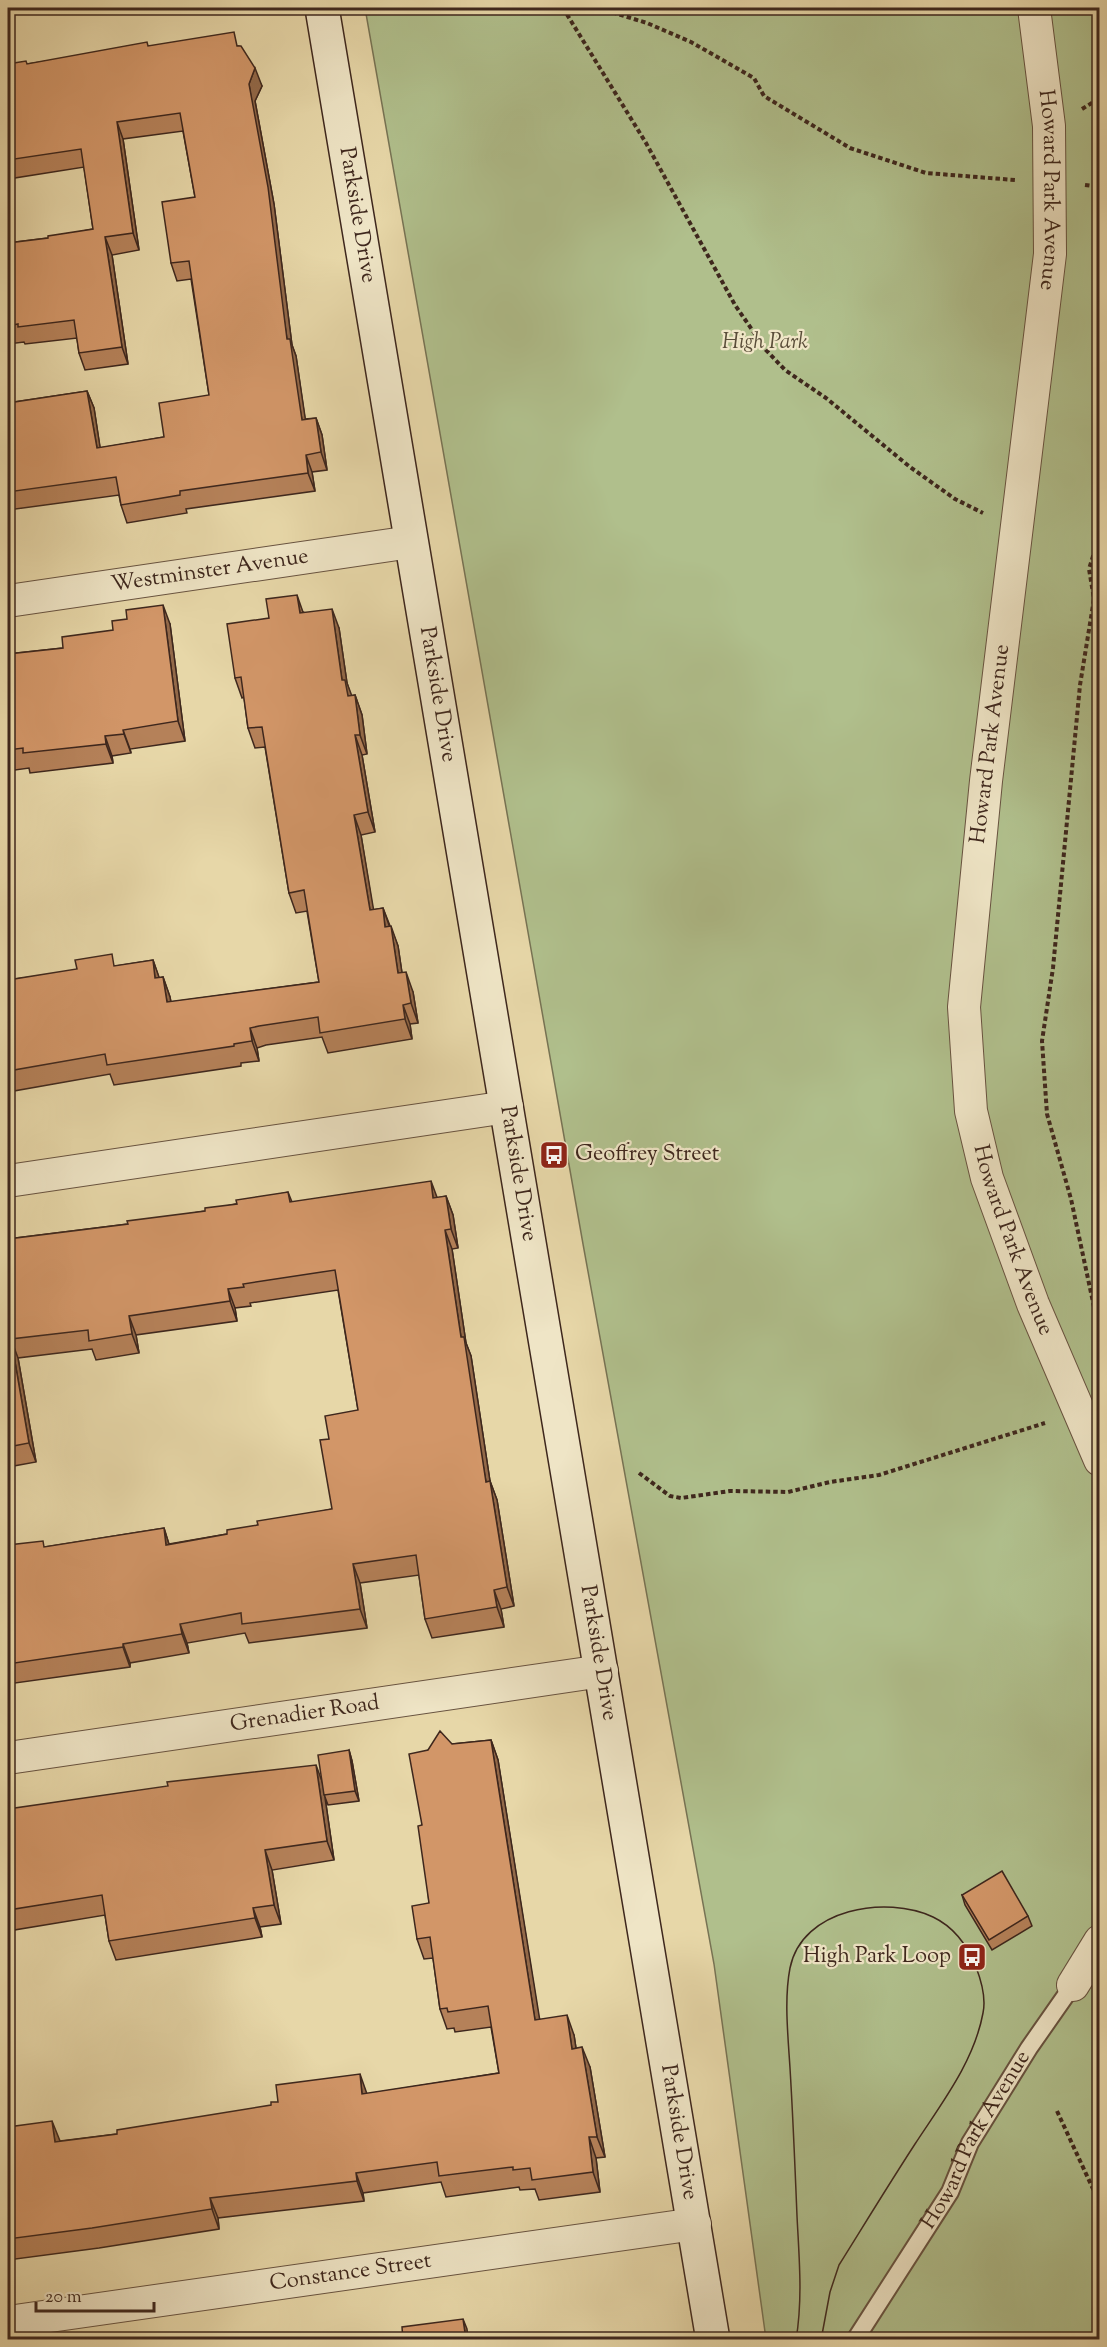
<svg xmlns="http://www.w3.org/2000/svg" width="1107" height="2347" font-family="'Sorts Mill Goudy',serif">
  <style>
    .green { fill: #b0bf8c; stroke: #777354; stroke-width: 1.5 }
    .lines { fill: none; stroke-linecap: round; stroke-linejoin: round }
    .lane-casing { stroke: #685340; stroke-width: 20 }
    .street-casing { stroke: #685340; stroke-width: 34 }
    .secondary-casing { stroke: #3e271d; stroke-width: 36 }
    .path { stroke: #3e271d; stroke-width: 4; stroke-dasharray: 4.5 3; stroke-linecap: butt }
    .lane { stroke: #efe5c6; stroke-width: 16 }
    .street { stroke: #efe5c6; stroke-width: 32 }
    .secondary { stroke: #efe5c6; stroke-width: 33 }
    .tram { stroke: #3e271d; stroke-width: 1.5 }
    .wall { fill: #b58159; stroke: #3e271d; stroke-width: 1.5 }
    .shaded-wall { fill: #936949; stroke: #3e271d; stroke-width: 1.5 }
    .building { fill: #d29668; stroke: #3e271d; stroke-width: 1.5 }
    .labels { text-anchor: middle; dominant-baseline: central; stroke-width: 4.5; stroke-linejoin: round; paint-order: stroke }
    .street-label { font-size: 22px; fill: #3e271d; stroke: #efe5c6 }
    .park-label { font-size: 22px; font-style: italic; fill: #5a4d39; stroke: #efe5c6 }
    .poi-label { font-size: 22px; fill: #3e271d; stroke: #efe5c6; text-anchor: start }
  </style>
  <rect width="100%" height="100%" fill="#e7d7a8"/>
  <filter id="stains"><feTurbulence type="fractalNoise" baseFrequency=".00333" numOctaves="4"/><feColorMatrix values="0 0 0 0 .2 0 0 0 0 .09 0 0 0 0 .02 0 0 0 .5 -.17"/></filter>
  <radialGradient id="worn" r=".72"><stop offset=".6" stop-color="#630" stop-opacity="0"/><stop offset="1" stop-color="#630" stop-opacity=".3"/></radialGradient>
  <polygon class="green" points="365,8 1099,8 1099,2339 766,2339 714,1964 583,1244"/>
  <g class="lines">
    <g class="lane-casing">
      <g id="lane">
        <path id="s1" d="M855 2340 950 2192 970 2143 1029 2048 1073 1985"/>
      </g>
    </g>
    <g class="street-casing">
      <g id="street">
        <path id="s2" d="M1034 8 1049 126 1050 254 986 781 964 1007 971 1111 987 1178 1033 1304 1100 1460"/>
        <path id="s3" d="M8 601 411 542"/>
        <polyline points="8,1181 507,1107"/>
        <path id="s4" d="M8 1758 602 1671"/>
        <polyline points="1073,1985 1100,1941"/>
        <path id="s5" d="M8 2322 695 2224"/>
      </g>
    </g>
    <g class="secondary-casing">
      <g id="secondary">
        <path id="s6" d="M322 8 713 2340"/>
      </g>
    </g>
    <g class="path">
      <polyline points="563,8 646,143 735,305 766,350 785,370 826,398 910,467 955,499 983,513"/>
      <polyline points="598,8 647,23 691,42 754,78 764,96 850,148 926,173 1015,180"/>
      <polyline points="1082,109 1100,98"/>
      <polyline points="1085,185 1100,187"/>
      <polyline points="1100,534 1089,569 1094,599 1080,685 1053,968 1042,1041 1047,1114 1071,1199 1100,1335"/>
      <polyline points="639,1473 670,1496 681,1498 730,1491 788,1492 830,1482 879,1475 1045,1423"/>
      <polyline points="1057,2111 1100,2204"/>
    </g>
    <use href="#lane" class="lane"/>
    <use href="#street" class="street"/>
    <use href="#secondary" class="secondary"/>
    <path class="tram" d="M796 2340C803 2298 799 2257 797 2216 795 2166 793 2117 790 2068 788 2036 784 1999 790 1968 802 1908 887 1895 933 1917 954 1927 968 1947 976 1967 981 1980 986 1999 983 2013 974 2062 941 2104 915 2144 889 2184 864 2225 839 2265L830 2292 821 2340"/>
  </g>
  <g class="wall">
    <polygon points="148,46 239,46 262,86 255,101 274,204 292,345 296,356 305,419 316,418 322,435 327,470 312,472 315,491 186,509 187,513 127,523 121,505 119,495 8,510 8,403 87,391 94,408 100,448 164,437 209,395 191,279 177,281 171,263 195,197 183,131 123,139 139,250 112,255 128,364 85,370 79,353 77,338 25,344 24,342 8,344 8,243 48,238 93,229 84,167 8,179 8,64 27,64"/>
    <polygon points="303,612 339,628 347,683 351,696 355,695 362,715 367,754 362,755 375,832 361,835 373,910 383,908 398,946 402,973 413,992 418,1023 410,1024 412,1039 328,1053 322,1037 266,1045 257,1048 259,1061 241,1063 241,1066 114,1085 110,1074 8,1092 8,980 116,966 153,960 159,978 163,977 170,997 171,1002 319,982 307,911 296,913 289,893 265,747 255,748 248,728 244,697 242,698 235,678 269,618"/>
    <polygon points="170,624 185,741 130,749 131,753 112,756 113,763 30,773 29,768 8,771 8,654 63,648"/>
    <polygon points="288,1192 292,1202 437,1198 446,1196 453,1215 458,1248 452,1249 466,1343 471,1356 490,1481 497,1500 514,1606 501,1609 504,1627 432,1638 425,1619 419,1575 360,1583 367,1628 249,1643 245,1633 187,1643 189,1653 130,1663 130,1667 8,1684 8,1545 45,1547 164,1528 169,1544 227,1534 258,1525 332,1509 329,1439 358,1410 338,1290 250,1303 251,1306 235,1308 237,1321 136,1335 139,1353 96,1360 92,1349 18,1358 36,1462 8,1467 8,1239 128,1224 205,1211"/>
    <polygon points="491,1740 498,1760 539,2019 574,2035 576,2048 590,2067 605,2157 596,2158 600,2192 539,2200 535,2189 520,2190 519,2187 446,2197 441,2182 363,2193 364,2201 218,2218 219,2229 99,2248 8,2260 8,2127 60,2141 117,2134 499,2073 491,2027 455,2032 454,2028 447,2029 440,2009 433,1958 424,1959 417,1939 429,1903 422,1825 428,1750 452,1744"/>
    <polygon points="349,1750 352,1761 359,1801 328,1805 325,1797 334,1860 272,1870 281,1924 260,1927 262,1937 116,1960 109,1941 105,1915 8,1931 8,1809 322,1782"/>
    <polygon points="962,1895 1028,1916 1032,1926 992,1950 965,1905"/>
  </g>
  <g class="shaded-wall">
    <polygon points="255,68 262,86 255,101 274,204 292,345 296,356 308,437 302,420 287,339 249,84"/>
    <polygon points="117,122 123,139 139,250 133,233"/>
    <polygon points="105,237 112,255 128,364 122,347"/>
    <polygon points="87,391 94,408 103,466 97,448"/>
    <polygon points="316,418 322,435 327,470 321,452"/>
    <polygon points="306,455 312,472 315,491 308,473"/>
    <polygon points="297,595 304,615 300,613"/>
    <polygon points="163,605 170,624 185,741 178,721"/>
    <polygon points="332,609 339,628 347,683 353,699 355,715 342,680"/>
    <polygon points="355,695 362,715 367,754 360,735"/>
    <polygon points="123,730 130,749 131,753 124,734"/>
    <polygon points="355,735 362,755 375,832 368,812"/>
    <polygon points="105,736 112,756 113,763 106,744"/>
    <polygon points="354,815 361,835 377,930 370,910"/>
    <polygon points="383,908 390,928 385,927"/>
    <polygon points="391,926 398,946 405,993 398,973"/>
    <polygon points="153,960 160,980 155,978"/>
    <polygon points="406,972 413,992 418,1023 411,1003"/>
    <polygon points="163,977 170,997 174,1022 167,1002"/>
    <polygon points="403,1005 410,1024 412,1039 405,1019"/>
    <polygon points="250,1028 257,1048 259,1061 252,1041"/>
    <polygon points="431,1181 438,1200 433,1198"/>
    <polygon points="446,1196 453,1215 458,1248 451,1229"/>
    <polygon points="445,1230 452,1249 466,1343 471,1356 493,1501 486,1482 461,1337"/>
    <polygon points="228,1289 235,1308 237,1321 230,1301"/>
    <polygon points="129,1316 136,1335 139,1353 132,1334"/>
    <polygon points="11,1339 18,1358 36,1462 29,1443"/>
    <polygon points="490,1481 497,1500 514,1606 507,1587"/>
    <polygon points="164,1528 170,1548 166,1545"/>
    <polygon points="353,1564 360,1583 367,1628 360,1609"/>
    <polygon points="494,1590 501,1609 504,1627 497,1607"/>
    <polygon points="180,1624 187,1643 189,1653 182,1634"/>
    <polygon points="123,1644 130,1663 130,1667 123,1647"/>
    <polygon points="491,1740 498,1760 543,2040 535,2020"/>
    <polygon points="349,1750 352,1761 359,1801 355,1791"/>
    <polygon points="316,1765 323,1784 334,1860 327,1841"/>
    <polygon points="265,1850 272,1870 281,1924 274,1905"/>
    <polygon points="253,1908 260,1927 262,1937 255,1918"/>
    <polygon points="567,2015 574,2035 579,2069 572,2049"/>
    <polygon points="582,2047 590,2067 605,2157 597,2137"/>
    <polygon points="360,2074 367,2094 362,2094"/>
    <polygon points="52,2121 60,2141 63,2162 55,2142"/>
    <polygon points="589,2137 596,2158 600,2192 593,2172"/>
    <polygon points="356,2173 363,2193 364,2201 357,2181"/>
    <polygon points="210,2198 218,2218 219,2229 212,2209"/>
    <polygon points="463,2319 467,2329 468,2340 466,2340"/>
  </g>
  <g class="building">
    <polygon points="234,32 237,46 241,46 255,68 249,84 268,187 287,339 290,339 302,420 316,418 321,452 306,455 308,473 180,491 180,495 121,505 116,477 8,492 8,403 87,391 97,448 164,437 159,403 209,395 189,261 171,263 162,202 195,197 180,113 117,122 133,233 105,237 122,347 79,353 74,320 18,327 18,324 8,326 8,243 48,238 48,236 93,229 81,149 8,160 8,64 26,61 27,64 147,42 148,46"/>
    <polygon points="297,595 300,613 332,609 342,680 345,680 348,696 355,695 360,735 355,735 368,812 354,815 370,910 383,908 385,927 391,926 398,973 406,972 411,1003 403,1005 405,1019 320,1033 318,1017 259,1026 250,1028 252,1041 234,1044 234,1046 107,1065 105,1054 8,1071 8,980 77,969 75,960 112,954 114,966 153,960 155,978 163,977 167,1002 319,982 304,890 289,893 262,727 248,728 241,677 235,678 227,624 269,618 266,599"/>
    <polygon points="163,605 178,721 123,730 124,734 105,736 106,744 23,753 23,748 8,750 8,654 63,648 62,637 113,630 112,621 127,619 126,610"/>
    <polygon points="431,1181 433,1198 446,1196 451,1229 445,1230 461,1337 464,1337 486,1482 490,1481 507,1587 494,1590 497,1607 425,1619 416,1555 353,1564 360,1609 242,1624 241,1613 180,1624 182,1634 123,1644 123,1647 8,1664 8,1545 43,1541 44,1547 164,1528 166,1545 227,1534 227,1530 258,1525 257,1521 332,1509 320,1440 329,1439 325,1416 358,1410 335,1270 243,1284 244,1287 228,1289 230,1301 129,1316 132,1334 89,1341 88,1330 11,1339 29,1443 8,1447 8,1239 128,1224 127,1221 205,1211 205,1208 237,1204 236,1200 288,1192 290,1202"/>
    <polygon points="440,1731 452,1744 491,1740 535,2020 567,2015 572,2049 582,2047 597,2137 589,2137 593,2172 532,2180 530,2168 513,2170 513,2167 439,2176 437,2162 356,2173 357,2181 210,2198 212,2209 92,2228 8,2239 8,2127 52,2121 55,2142 117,2134 117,2130 271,2105 271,2102 278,2102 276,2085 360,2074 362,2094 499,2073 488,2006 448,2012 447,2008 440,2009 430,1937 417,1939 412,1906 429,1903 418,1826 422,1825 409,1754 428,1750"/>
    <polygon points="349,1750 355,1791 324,1795 318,1755"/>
    <polygon points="316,1765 327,1841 265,1850 274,1905 253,1908 255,1918 109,1941 102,1895 8,1910 8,1809 168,1786 167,1782"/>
    <polygon points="1002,1871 1028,1916 989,1940 962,1895"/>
    <polygon points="463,2319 466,2340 403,2340 402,2327"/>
  </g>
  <defs>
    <g id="bus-square" transform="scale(1.5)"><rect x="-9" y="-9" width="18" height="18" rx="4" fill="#8f2418" stroke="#efe5c6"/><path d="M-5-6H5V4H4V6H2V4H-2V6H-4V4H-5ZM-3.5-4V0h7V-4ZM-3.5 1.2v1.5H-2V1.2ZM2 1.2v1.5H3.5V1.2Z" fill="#fff"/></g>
  </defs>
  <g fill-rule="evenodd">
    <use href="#bus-square" x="554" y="1155"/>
    <use href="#bus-square" x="972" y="1957"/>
  </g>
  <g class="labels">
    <g class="street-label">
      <text stroke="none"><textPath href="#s2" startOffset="183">Howard Park Avenue</textPath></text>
      <text stroke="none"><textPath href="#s6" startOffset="210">Parkside Drive</textPath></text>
      <text stroke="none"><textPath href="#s3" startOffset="204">Westminster Avenue</textPath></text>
      <text stroke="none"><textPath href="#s6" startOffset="696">Parkside Drive</textPath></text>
      <text transform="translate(991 744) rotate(-83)">Howard Park Avenue</text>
      <text stroke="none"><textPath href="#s6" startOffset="1182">Parkside Drive</textPath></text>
      <text stroke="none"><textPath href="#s2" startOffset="1245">Howard Park Avenue</textPath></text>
      <text stroke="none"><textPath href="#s6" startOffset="1668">Parkside Drive</textPath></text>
      <text stroke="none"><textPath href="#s4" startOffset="300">Grenadier Road</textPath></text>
      <text stroke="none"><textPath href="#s6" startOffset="2154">Parkside Drive</textPath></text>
      <text stroke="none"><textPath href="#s1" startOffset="234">Howard Park Avenue</textPath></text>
      <text stroke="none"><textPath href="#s5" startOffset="346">Constance Street</textPath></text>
    </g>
    <g class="park-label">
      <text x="765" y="343">High Park</text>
    </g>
    <g class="poi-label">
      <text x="575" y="1155">Geoffrey Street</text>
      <text x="951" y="1957" text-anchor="end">High Park Loop</text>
    </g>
  </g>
  <rect width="1107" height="2347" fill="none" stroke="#e7d7a8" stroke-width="30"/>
  <rect x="9" y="9" width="1089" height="2329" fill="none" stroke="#3e271d" stroke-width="3"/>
  <rect x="15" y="15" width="1077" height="2317" fill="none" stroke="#3e271d" stroke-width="1.5"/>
  <path d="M36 2302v9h118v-9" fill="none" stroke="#3e271d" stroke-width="3"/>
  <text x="45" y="2302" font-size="18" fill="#3e271d" stroke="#efe5c6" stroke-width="4.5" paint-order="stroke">20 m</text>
  <rect width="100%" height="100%" filter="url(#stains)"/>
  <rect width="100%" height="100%" fill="url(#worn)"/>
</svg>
